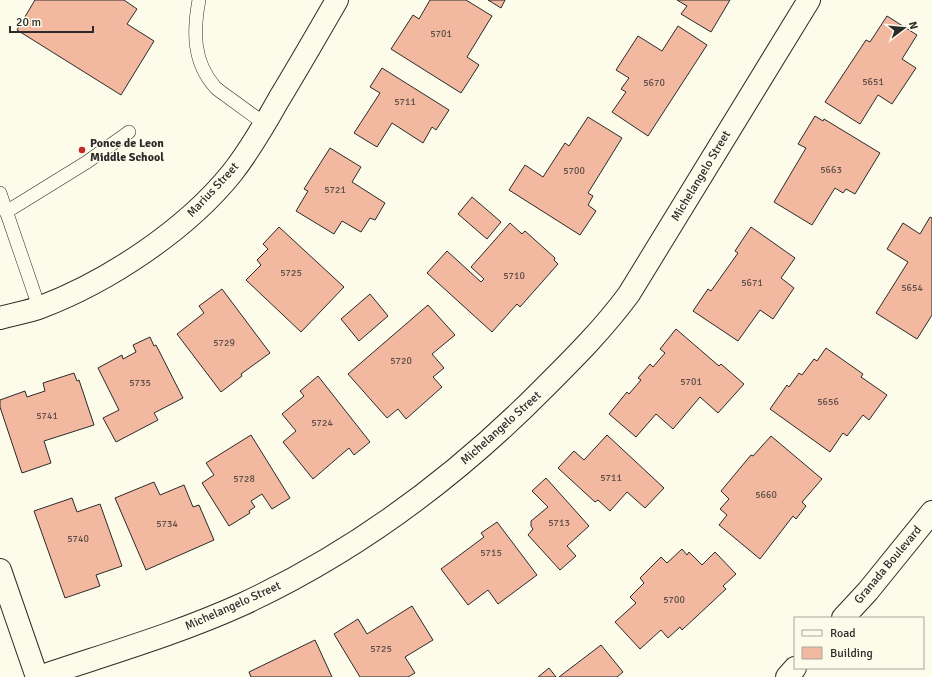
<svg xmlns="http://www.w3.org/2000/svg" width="932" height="677" font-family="Signika,sans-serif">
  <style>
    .building { fill: #f2b8a0; stroke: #2b2b2b }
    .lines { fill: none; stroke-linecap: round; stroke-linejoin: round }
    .lane-casing { stroke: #2b2b2b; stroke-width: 14 }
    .street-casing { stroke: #2b2b2b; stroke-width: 24 }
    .secondary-casing { stroke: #2b2b2b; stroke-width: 24 }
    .lane { stroke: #fdfbea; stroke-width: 13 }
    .street { stroke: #fdfbea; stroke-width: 22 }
    .secondary { stroke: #fdfbea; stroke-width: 22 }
    .poi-dot { fill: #c62828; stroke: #fdfbea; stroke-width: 1.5 }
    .labels { text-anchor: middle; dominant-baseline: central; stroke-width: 3; stroke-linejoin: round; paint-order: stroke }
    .number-label { font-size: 10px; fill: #5d4e48 }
    .poi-label { font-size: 12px; font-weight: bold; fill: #2b2b2b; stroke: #fdfbea; text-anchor: start }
    .street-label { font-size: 12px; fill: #2b2b2b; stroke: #fdfbea }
  </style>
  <rect width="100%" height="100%" fill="#fdfbea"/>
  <g class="building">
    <polygon points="35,0 124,0 137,9 127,24 154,41 121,95 17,30"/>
    <polygon points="430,0 466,0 492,16 467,57 479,65 461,93 391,49 413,15 419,19"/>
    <polygon points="488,0 505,0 501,8"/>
    <polygon points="677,0 730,0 711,32 681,14 687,6"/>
    <polygon points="887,16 917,35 902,59 916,68 892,104 878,95 860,124 825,102 866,40 870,42"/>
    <polygon points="678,26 707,45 648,136 612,112 626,92 621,89 629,78 616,70 638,36 662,51"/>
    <polygon points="382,68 449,110 436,130 432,127 423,143 392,123 377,147 354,133 380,93 370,87"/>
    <polygon points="815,116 823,121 824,119 880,153 855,194 846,189 843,193 835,188 812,225 774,202 806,148 798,144"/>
    <polygon points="588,117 622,138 588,193 593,196 588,205 596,211 580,235 509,190 525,165 543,177 565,143 569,146"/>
    <polygon points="330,148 361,167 352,182 385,203 375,220 370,218 361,232 342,221 334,234 296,211 308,191 304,189"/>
    <polygon points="472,197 501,222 487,239 458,214"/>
    <polygon points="930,217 932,218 932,315 917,339 876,313 908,262 887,249 903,223 920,234"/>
    <polygon points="510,223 522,234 525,231 555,258 554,260 558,264 520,307 517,304 492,332 427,273 447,251 481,282 484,279 471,267"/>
    <polygon points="279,227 344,287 301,332 246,280 261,265 257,260 268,249 263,244"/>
    <polygon points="751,227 795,258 781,278 794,288 773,319 760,310 738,341 693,311 708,289 711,291 738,253 735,251"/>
    <polygon points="222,289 270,353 241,374 242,376 221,392 177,334 204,313 199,306"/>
    <polygon points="370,294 388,316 359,341 341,319"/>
    <polygon points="428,305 455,335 432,354 444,368 433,377 442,387 406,419 398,409 387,418 348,374"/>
    <polygon points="676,329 719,366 721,364 744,384 718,413 700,397 673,429 656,414 636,437 609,414 627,392 629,394 641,380 638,378 650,364 653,367 665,353 660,349"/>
    <polygon points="150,337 154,346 156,345 183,398 154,413 158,420 116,442 103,418 119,410 98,368 122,355 123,359 136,352 133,345"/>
    <polygon points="826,348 863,374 861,377 887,395 869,420 863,415 847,436 843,433 830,452 770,409 787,385 789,387 799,373 802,375 814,359 817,361"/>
    <polygon points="74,373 77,381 79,380 94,425 44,441 51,463 22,473 0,407 0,400 25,391 27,397 45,391 43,383"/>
    <polygon points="318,376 370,442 354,455 349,448 313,479 283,442 296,431 282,414 304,396 300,391"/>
    <polygon points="251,435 290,498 272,509 262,494 251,501 255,507 249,511 250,513 229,526 202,483 214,475 206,463"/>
    <polygon points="607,435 664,488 645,508 627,492 610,511 598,500 595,502 558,468 574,451 584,460"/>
    <polygon points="771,436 822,479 802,502 806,506 796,519 793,516 760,559 719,525 727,515 720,509 729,499 721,491 751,455 753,456"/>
    <polygon points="546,478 589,526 567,546 576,556 560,570 528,535 533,529 531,526 531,521 548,507 532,491"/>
    <polygon points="154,482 160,495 184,485 193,507 199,505 214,540 146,570 115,498"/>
    <polygon points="72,498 77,512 100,504 122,566 96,575 100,586 65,598 34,511"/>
    <polygon points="497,522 537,575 498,604 488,590 468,605 441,569 484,537 481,533"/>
    <polygon points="682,549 687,555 689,552 702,565 715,552 736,574 723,586 726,589 682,630 680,627 668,638 661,630 640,649 615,622 636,603 630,597 644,583 640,578 661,557 667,563"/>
    <polygon points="412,606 433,640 405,657 415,673 408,677 360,677 334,634 358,619 367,634"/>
    <polygon points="315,640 332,677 251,677 249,672"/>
    <polygon points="601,645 623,672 617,677 559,677"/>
    <polygon points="549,668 556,677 538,677"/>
  </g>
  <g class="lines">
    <g class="lane-casing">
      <g id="lane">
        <path d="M199 0C193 32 193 62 215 87 220 92 227 96 232 100 243 108 254 116 265 124"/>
        <polyline points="0,193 39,307"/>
        <polyline points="6,212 87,162 129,132"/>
      </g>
    </g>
    <g class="street-casing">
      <g id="street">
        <path d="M0 318C13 314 28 312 41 307 109 281 186 230 232 173 250 150 265 124 279 99 299 66 318 33 337 0"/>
        <polyline points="0,570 37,677"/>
        <path d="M39 677C107 654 177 634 243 604 357 551 457 476 545 387 575 357 604 328 629 294L809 0"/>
      </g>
    </g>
    <g class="secondary-casing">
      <g id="secondary">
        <polyline points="843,618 868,591 932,512"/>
        <polyline points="787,677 795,668"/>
      </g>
    </g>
    <use href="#lane" class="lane"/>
    <use href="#street" class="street"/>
    <use href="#secondary" class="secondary"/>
  </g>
  <circle class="poi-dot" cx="82" cy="150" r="4"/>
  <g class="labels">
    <g class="number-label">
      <text x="441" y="34">5701</text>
      <text x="873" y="82">5651</text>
      <text x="654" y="83">5670</text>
      <text x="405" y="102">5711</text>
      <text x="831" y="170">5663</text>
      <text x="574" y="171">5700</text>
      <text x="335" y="190">5721</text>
      <text x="291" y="273">5725</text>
      <text x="514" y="276">5710</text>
      <text x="752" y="283">5671</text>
      <text x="912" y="288">5654</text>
      <text x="224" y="343">5729</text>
      <text x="401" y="361">5720</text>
      <text x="691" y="382">5701</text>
      <text x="140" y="383">5735</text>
      <text x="828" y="402">5656</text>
      <text x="47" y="416">5741</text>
      <text x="322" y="423">5724</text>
      <text x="611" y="478">5711</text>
      <text x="244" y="479">5728</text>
      <text x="766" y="495">5660</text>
      <text x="559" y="523">5713</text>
      <text x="167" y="524">5734</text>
      <text x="78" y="539">5740</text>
      <text x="491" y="553">5715</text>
      <text x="674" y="600">5700</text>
      <text x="381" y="649">5725</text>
    </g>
    <g class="poi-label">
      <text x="90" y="143">Ponce de Leon<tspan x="90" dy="14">Middle School</tspan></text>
    </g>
    <g class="street-label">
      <text transform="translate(701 176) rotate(-59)">Michelangelo Street</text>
      <text transform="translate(213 190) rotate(-47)">Marius Street</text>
      <text transform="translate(501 428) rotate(-42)">Michelangelo Street</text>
      <text transform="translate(888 565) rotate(-50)">Granada Boulevard</text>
      <text transform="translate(233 606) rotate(-24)">Michelangelo Street</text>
    </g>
  </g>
  <rect x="794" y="617" width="130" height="52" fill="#fdfbea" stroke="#a9a89e"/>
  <rect x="802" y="630" width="20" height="6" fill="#fdfbea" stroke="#a9a89e"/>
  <text x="830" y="637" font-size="12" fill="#2b2b2b">Road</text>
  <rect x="802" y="647" width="20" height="12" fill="#f2b8a0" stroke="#a9a89e"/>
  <text x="830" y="657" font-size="12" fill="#2b2b2b">Building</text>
  <g transform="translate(904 28) rotate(74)" stroke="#fdfbea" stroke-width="3" paint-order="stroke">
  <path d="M0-3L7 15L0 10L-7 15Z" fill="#2b2b2b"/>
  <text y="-6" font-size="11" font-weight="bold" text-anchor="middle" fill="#2b2b2b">N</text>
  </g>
  <path d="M10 26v6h83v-6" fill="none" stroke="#2b2b2b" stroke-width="2"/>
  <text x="16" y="26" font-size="12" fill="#2b2b2b" stroke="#fdfbea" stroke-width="3" paint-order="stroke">20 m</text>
</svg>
